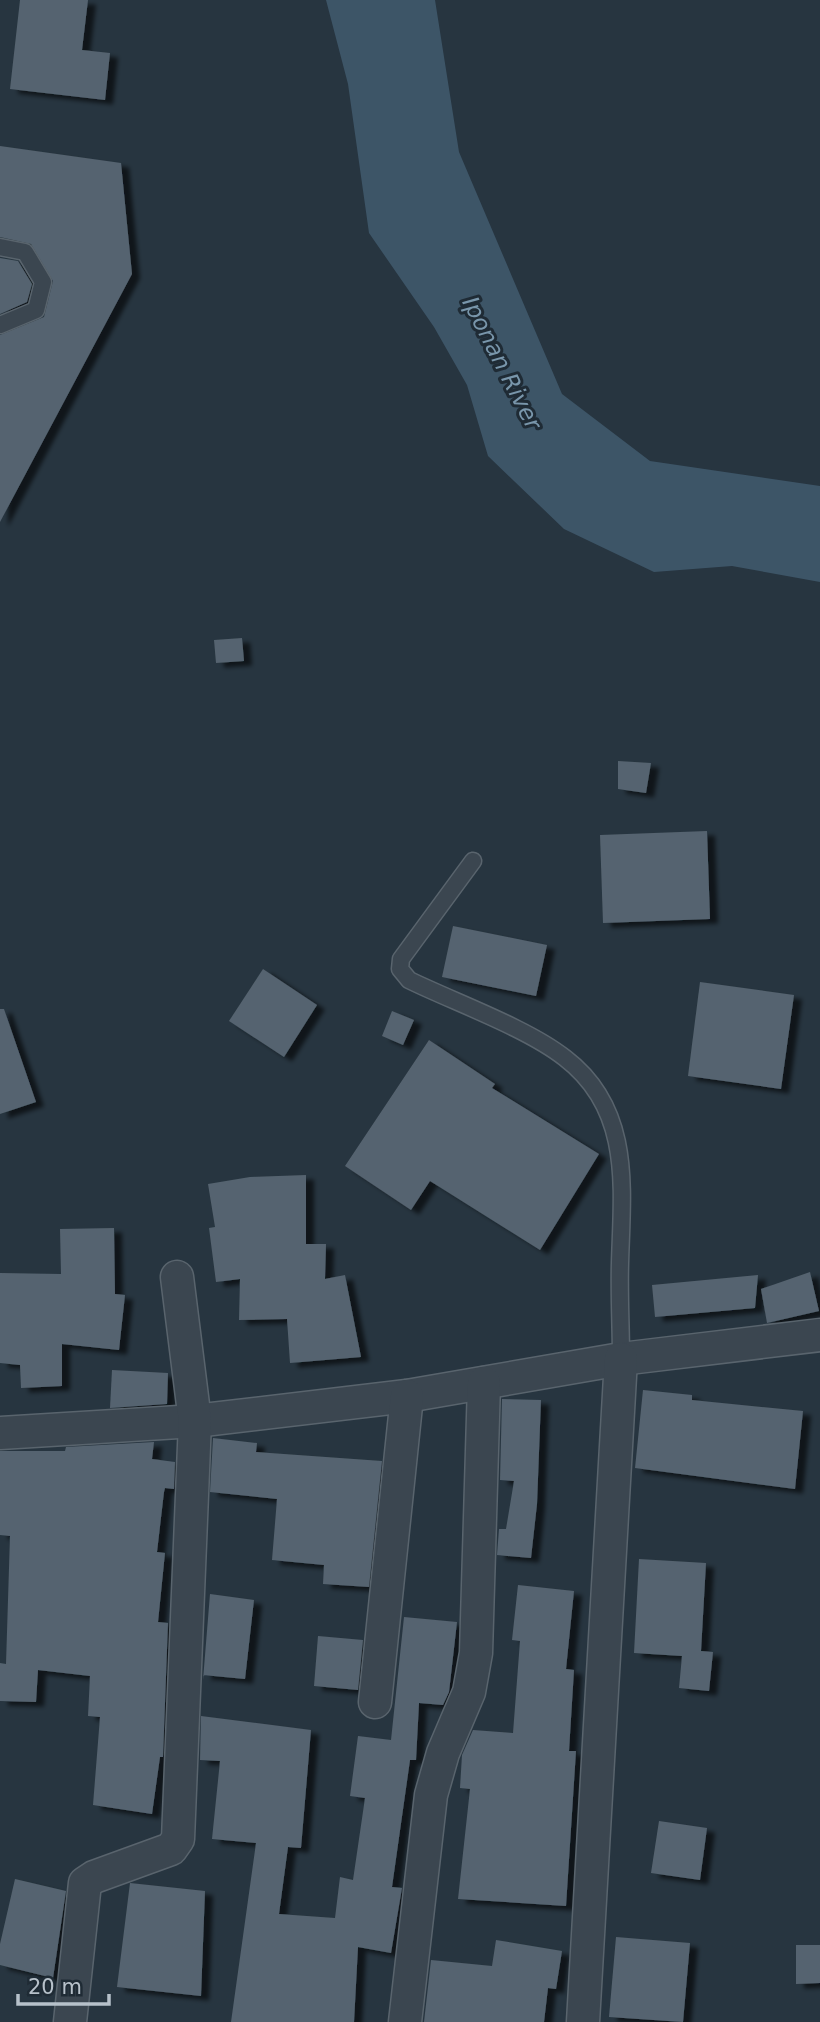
<svg xmlns="http://www.w3.org/2000/svg" width="820" height="2022" font-family="'DejaVu Sans',sans-serif">
  <style>
    .water { fill: #3d5567 }
    .building { fill: #55636f; filter: url(#shadow) }
    .lines { fill: none; stroke-linecap: round; stroke-linejoin: round }
    .service-casing { stroke: #59646d; stroke-width: 19 }
    .minor-casing { stroke: #59646d; stroke-width: 35 }
    .service { stroke: #3b4650; stroke-width: 16 }
    .minor { stroke: #3b4650; stroke-width: 32 }
    .labels { text-anchor: middle; dominant-baseline: central; stroke-width: 6; stroke-linejoin: round; paint-order: stroke }
    .water-label { font-size: 23px; font-style: italic; fill: #7996ab; stroke: #1f2b35 }
  </style>
  <defs>
    <filter id="shadow"><feDropShadow dx="8" dy="4.5" stdDeviation="2" flood-color="#0009"/></filter>
  </defs>
  <rect width="100%" height="100%" fill="#273540"/>
  <polygon class="water" points="326,0 435,0 459,152 562,394 650,461 820,486 820,582 732,566 654,572 564,529 488,456 467,385 434,327 369,233 348,84"/>
  <g class="building">
    <polygon points="20,0 88,0 82,50 110,53 105,100 10,89"/>
    <polygon points="0,146 121,163 132,274 0,522 0,335 44,317 53,281 31,244 0,237"/>
    <polygon points="0,258 18,261 32,284 27,302 0,314"/>
    <polygon points="242,638 244,661 216,663 214,640"/>
    <polygon points="618,761 651,763 646,793 618,789"/>
    <polygon points="707,831 710,919 603,923 600,835"/>
    <polygon points="453,926 547,945 536,996 442,977"/>
    <polygon points="263,969 317,1005 284,1057 229,1021"/>
    <polygon points="700,982 794,995 781,1089 688,1076"/>
    <polygon points="0,1009 4,1009 36,1102 0,1114"/>
    <polygon points="392,1011 414,1020 403,1045 382,1036"/>
    <polygon points="429,1040 495,1084 492,1088 599,1154 540,1250 430,1181 411,1210 345,1166"/>
    <polygon points="306,1175 306,1244 326,1244 325,1279 345,1275 361,1357 290,1363 287,1319 239,1320 240,1279 216,1282 209,1228 215,1227 208,1184 250,1177"/>
    <polygon points="114,1228 115,1294 125,1295 119,1350 62,1344 62,1386 21,1388 20,1365 0,1363 0,1273 61,1274 60,1229"/>
    <polygon points="810,1272 819,1311 767,1323 761,1289"/>
    <polygon points="758,1275 755,1308 655,1317 652,1285"/>
    <polygon points="112,1370 168,1373 167,1404 110,1408"/>
    <polygon points="643,1390 692,1395 692,1400 803,1411 795,1489 635,1468"/>
    <polygon points="502,1399 541,1400 537,1504 531,1558 497,1555 499,1529 506,1529 514,1481 500,1480"/>
    <polygon points="213,1438 257,1443 256,1452 382,1461 369,1587 323,1584 324,1565 272,1560 277,1499 210,1492"/>
    <polygon points="154,1442 152,1459 175,1462 174,1489 165,1488 164,1492 157,1552 165,1553 158,1622 168,1623 163,1757 160,1757 152,1814 93,1805 100,1717 88,1716 90,1676 38,1670 36,1702 0,1701 0,1663 6,1664 10,1536 0,1535 0,1451 65,1451 66,1447"/>
    <polygon points="639,1559 706,1563 701,1651 713,1652 709,1691 679,1688 682,1656 634,1653"/>
    <polygon points="518,1585 574,1591 566,1669 574,1670 569,1751 576,1751 566,1906 458,1899 470,1789 460,1788 462,1755 473,1730 513,1733 520,1641 512,1640"/>
    <polygon points="210,1594 254,1600 245,1679 203,1675 203,1680"/>
    <polygon points="404,1617 457,1622 449,1692 443,1705 419,1703 416,1760 410,1760 392,1887 402,1888 391,1953 358,1947 354,2022 231,2022 256,1843 212,1839 220,1761 200,1760 201,1716 311,1730 301,1848 288,1847 279,1914 335,1918 340,1877 353,1880 365,1798 350,1796 358,1736 391,1740"/>
    <polygon points="318,1636 363,1640 358,1690 314,1686"/>
    <polygon points="659,1821 707,1828 700,1880 651,1873"/>
    <polygon points="15,1879 66,1891 53,1978 0,1965 0,1944"/>
    <polygon points="130,1883 205,1891 201,1996 117,1987"/>
    <polygon points="616,1937 690,1943 683,2022 609,2017"/>
    <polygon points="496,1940 562,1951 556,1989 548,1988 544,2022 424,2022 431,1960 492,1966"/>
    <polygon points="796,1945 820,1945 820,1983 796,1984"/>
  </g>
  <g class="lines">
    <g class="service-casing">
      <g id="service">
        <polyline points="0,247 25,252 43,282 36,310 0,325"/>
        <path d="M473 861 401 959 400 969 409 980C454 1002 527 1028 565 1058 633 1110 622 1189 620 1263 619 1295 621 1327 621 1359"/>
      </g>
    </g>
    <g class="minor-casing">
      <g id="minor">
        <polyline points="0,1433 195,1421 407,1396 621,1359 820,1335"/>
        <polyline points="375,1702 407,1396"/>
        <polyline points="70,2022 85,1883 94,1877 171,1849 178,1839 195,1421 177,1277"/>
        <polyline points="405,2022 431,1795 443,1753 469,1692 476,1653 484,1383"/>
        <polyline points="583,2022 621,1359"/>
      </g>
    </g>
    <use href="#service" class="service"/>
    <use href="#minor" class="minor"/>
  </g>
  <g class="labels">
    <g class="water-label">
      <text transform="translate(502 363) rotate(63)">Iponan River</text>
    </g>
  </g>
  <path d="M18 1994v10h91v-10" fill="none" stroke="#b7c1ca" stroke-width="3.5"/>
  <text x="28" y="1994" font-size="21" fill="#b7c1ca" stroke="#1f2b35" stroke-width="5" paint-order="stroke">20 m</text>
</svg>
